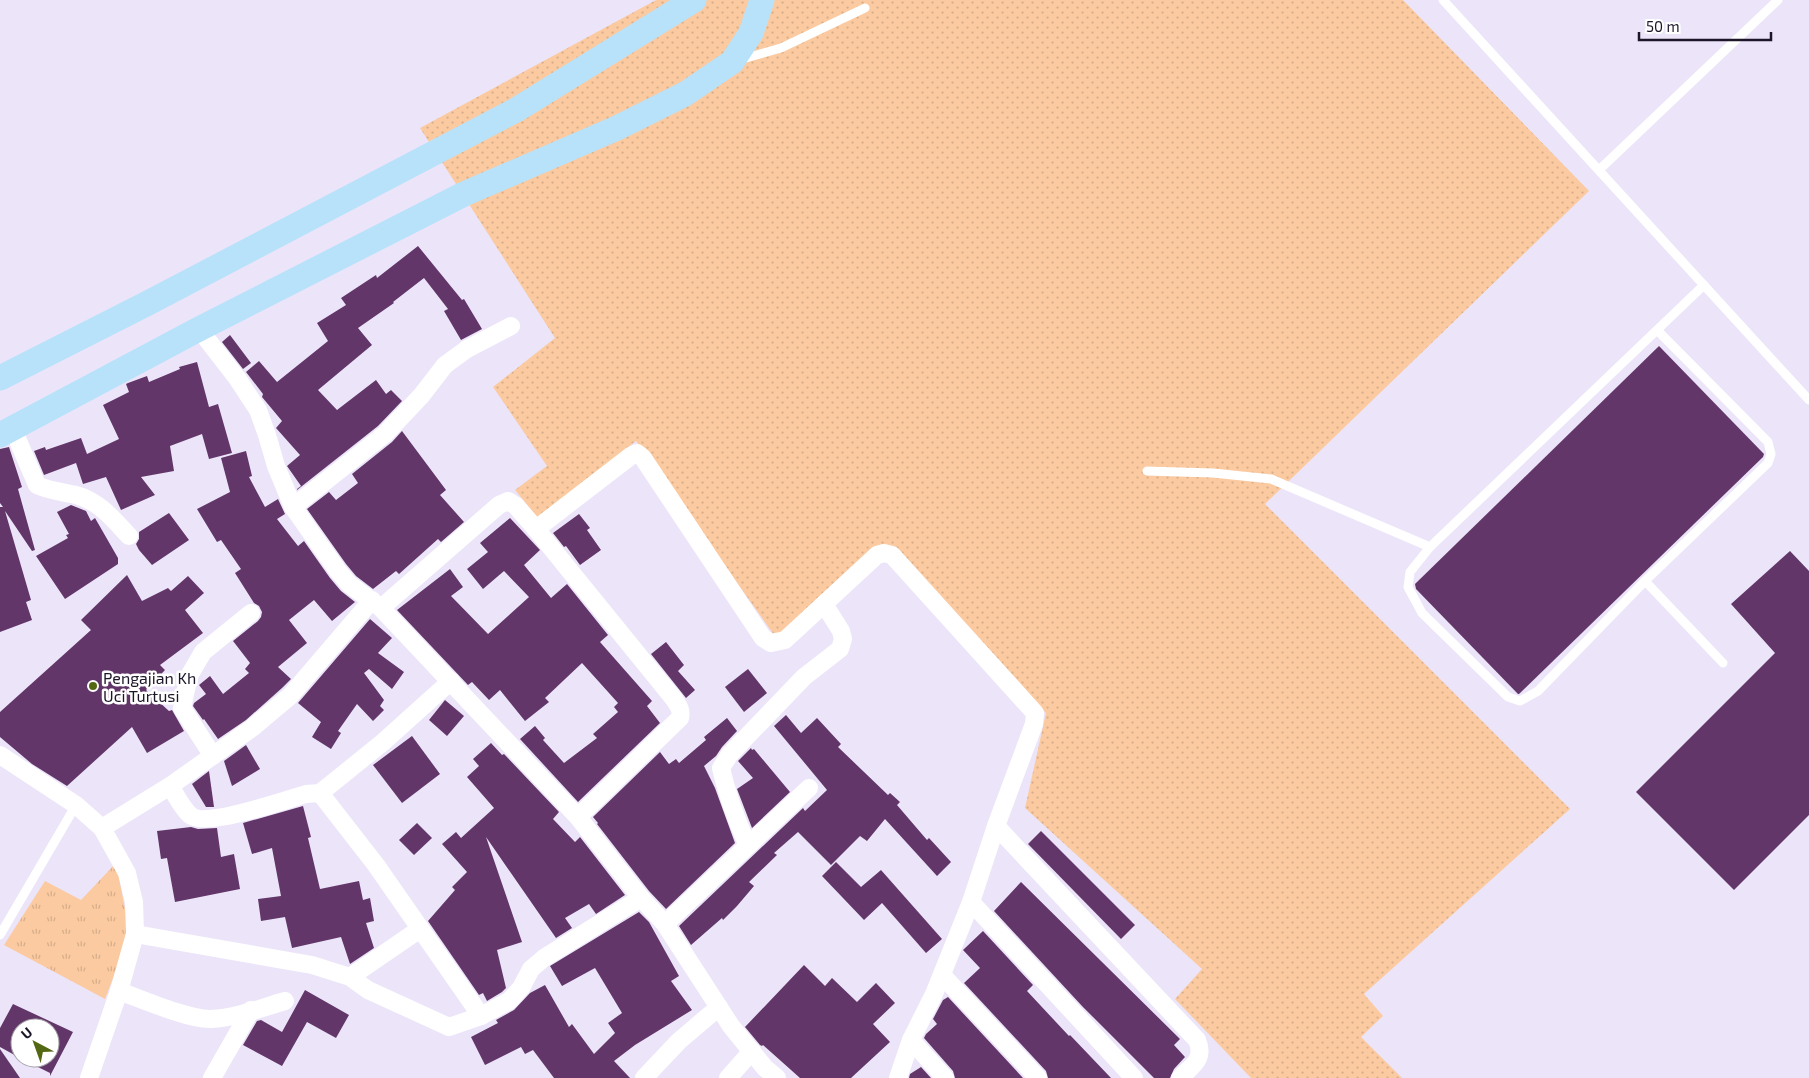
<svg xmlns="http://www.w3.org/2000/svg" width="1809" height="1078" font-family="'Exo 2',sans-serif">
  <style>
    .grass { fill: url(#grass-dots) }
    .park { fill: url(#park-tufts) }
    .building { fill: #623669 }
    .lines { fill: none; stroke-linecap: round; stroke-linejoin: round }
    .lane { stroke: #fff; stroke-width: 9 }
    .street { stroke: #fff; stroke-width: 18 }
    .secondary { stroke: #b8e2fa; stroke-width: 25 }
    .poi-dot { fill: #546713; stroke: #fff; stroke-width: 2 }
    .labels { text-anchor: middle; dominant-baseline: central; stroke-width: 5; stroke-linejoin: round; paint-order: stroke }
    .poi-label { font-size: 16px; fill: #1d1628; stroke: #fff; text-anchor: start }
  </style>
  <defs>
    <pattern id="grass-dots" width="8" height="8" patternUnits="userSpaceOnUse" patternTransform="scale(1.25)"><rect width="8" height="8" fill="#fbcaa0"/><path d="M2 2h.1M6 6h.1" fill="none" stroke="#d7ad8a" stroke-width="1.8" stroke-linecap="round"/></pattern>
    <pattern id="park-tufts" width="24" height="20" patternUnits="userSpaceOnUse" patternTransform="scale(1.25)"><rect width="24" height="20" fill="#fbcaa0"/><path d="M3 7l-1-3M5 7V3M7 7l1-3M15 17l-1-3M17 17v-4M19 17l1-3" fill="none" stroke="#d7ad8a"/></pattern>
  </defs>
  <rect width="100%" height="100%" fill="#ece5f9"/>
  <polygon class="grass" points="656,0 1403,0 1589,191 1265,504 1570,809 1364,994 1383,1016 1361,1037 1402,1078 1251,1078 1175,999 1202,969 1025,808 1046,713 878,545 777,639 636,441 538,518 515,490 547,466 493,387 555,338 420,128"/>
  <polygon class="park" points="116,863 130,934 105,999 4,945 45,881 81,900"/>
  <g class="building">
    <polygon points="418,246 462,300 464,299 482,329 461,340 444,311 448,309 424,278 393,302 394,303 358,328 372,345 318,390 337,410 376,380 386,394 391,390 402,401 378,426 297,490 297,489 301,486 287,466 300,455 276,428 282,421 262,397 263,394 246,372 259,361 277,382 328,341 317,323 346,305 341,298 376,275 377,278"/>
    <polygon points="230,335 251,363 243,369 222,342"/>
    <polygon points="1659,346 1764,454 1763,457 1519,694 1518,694 1416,589 1415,584"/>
    <polygon points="197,362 209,407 218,404 232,453 209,459 202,434 170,446 174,471 141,477 155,495 121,510 106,477 83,484 76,463 44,475 34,451 45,447 46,450 81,438 87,454 119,439 103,405 129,392 126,384 128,383 147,376 149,382 180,369 179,367"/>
    <polygon points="402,431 446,490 440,495 464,522 441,542 438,539 399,574 396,571 373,589 356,576 346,564 307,509 329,492 336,500 358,483 352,474 392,442"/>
    <polygon points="9,447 22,487 18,489 35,550 32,551 5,511 31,600 26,602 32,620 0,632 0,507 3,507 0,503 0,449"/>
    <polygon points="246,451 252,476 249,477 265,507 278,499 285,514 277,519 298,546 304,541 330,578 341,591 355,602 332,621 314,600 289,620 307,643 278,667 291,679 282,688 246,720 218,739 204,719 203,720 193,706 194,703 206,694 199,685 210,676 223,694 249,673 245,669 250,663 233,641 258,621 261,617 262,612 259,606 254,603 235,573 241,569 221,540 217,542 197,509 230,492 221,458"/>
    <polygon points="71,505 86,511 91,521 95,518 118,558 118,564 65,599 36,556 68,538 66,535 69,534 57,512"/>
    <polygon points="169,513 189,540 152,565 139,550 136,544 139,539 139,532"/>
    <polygon points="579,514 590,528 587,530 601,550 580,565 566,546 564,547 553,533"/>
    <polygon points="510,518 540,550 524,565 551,598 567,584 608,635 600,642 652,701 647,706 660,723 578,802 520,739 535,726 545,738 543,740 564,763 597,738 593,734 618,712 614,707 618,703 582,663 545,698 549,702 525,721 500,690 489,700 472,682 468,685 397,610 450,569 463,587 451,596 488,634 529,597 504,571 483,589 467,569 488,552 480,543"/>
    <polygon points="1790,551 1809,571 1809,815 1734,890 1636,792 1775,653 1731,604"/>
    <polygon points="127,575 142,601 168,588 171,591 188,576 204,593 185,610 203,633 160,665 165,670 146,690 169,711 172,710 184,731 147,753 132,727 67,786 32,764 0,737 0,712 91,630 81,620"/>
    <polygon points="370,619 392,638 378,653 404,672 392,689 369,669 364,673 384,700 380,706 384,710 373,721 357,704 338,731 341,733 331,749 312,737 321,722 298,703"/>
    <polygon points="666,642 684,665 678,671 695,690 686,698 651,654"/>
    <polygon points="748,669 767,693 744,712 725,687"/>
    <polygon points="445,700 464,716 447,736 429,720"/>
    <polygon points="786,715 801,733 817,718 841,744 838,747 888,795 890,793 900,802 897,805 927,840 929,838 951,862 937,876 885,819 867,841 860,836 831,865 798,832 774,853 777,855 749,882 754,886 737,906 723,920 722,918 691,945 679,926 803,808 805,811 827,790 774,726"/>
    <polygon points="727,718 737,731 722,747 716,756 704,766 715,788 735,843 666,909 649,891 597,824 598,823 593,817 660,752 669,764 676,759 679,763 706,740 704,737"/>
    <polygon points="412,736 440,774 402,803 373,765"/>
    <polygon points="491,743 502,755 504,754 559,812 553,819 575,842 580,837 625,895 596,914 589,904 565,918 572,928 556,938 486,837 522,942 497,950 506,988 502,992 487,1001 483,993 479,995 428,921 455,890 452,887 467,872 442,844 456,832 461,838 494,808 467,777 479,766 473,759"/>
    <polygon points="246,745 260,769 232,786 224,761"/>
    <polygon points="751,748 752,750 754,749 790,792 752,828 737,789 753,778 738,761"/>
    <polygon points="209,771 214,807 206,807 192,784"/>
    <polygon points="303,806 311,837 308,838 320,889 359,881 363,900 370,898 374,921 366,923 374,948 350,964 341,937 292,948 285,917 261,921 258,899 281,896 272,848 252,854 243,823"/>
    <polygon points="417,823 432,838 414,855 399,840"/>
    <polygon points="191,827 198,829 217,828 221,857 234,854 240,889 175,902 167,858 161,859 157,831"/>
    <polygon points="1041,831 1135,925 1121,939 1028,844"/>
    <polygon points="836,862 861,887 881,870 942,939 926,953 882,903 864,920 822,876"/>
    <polygon points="1021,882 1180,1039 1174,1045 1185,1057 1174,1069 1170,1078 1154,1078 1082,1006 994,911"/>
    <polygon points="639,912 649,922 679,976 671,981 692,1010 635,1045 614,1061 630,1078 554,1078 533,1050 525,1054 521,1047 485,1065 471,1037 498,1023 496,1020 514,1010 530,993 545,985 569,1027 572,1024 594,1054 615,1033 608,1023 622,1013 595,968 562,986 550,966"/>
    <polygon points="983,931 1033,985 1027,991 1069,1036 1070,1035 1111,1078 1048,1078 1046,1071 964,983 980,968 963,950"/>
    <polygon points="804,965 825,986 832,978 857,1002 876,983 895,1003 873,1024 890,1042 851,1078 800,1078 763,1045 762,1046 760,1045 745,1027"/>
    <polygon points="305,990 349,1015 336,1038 307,1022 282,1066 243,1045 257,1021 261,1020 282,1032"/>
    <polygon points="948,997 1023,1078 955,1078 953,1071 924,1038 926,1034 937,1024 933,1019 943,1000"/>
    <polygon points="13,1004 73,1032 50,1076 50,1073 20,1058 50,1058 50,1028 20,1028 20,1058 0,1047 0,1028"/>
    <polygon points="0,1049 20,1078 0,1078"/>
    <polygon points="921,1067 931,1078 909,1078 910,1074"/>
  </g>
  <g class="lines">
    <g class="lane">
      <polyline points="1443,0 1809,400"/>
      <polyline points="739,60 781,48 865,8"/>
      <polyline points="1599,170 1778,0"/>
      <polyline points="1657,330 1768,442 1771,454 1768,463 1645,581 1538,691 1520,701 1508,697 1422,613 1408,587 1410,572 1430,547 1704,285"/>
      <polyline points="1147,471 1213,473 1271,479 1430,547"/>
      <polyline points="1645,581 1723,663"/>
      <polyline points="0,935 76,805"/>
    </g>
    <g class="street">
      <polyline points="199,329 237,378 258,410 267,435 276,466 293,507 338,571 349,584 381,608 578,817 641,898 665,924 731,1026 765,1068 777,1078"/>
      <path d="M13 429 37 485C49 491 64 492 76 495 99 501 114 520 129 536"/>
      <polyline points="293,507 385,434 421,396 445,365 467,349 511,326"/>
      <path d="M536 529 674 699C678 705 682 710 680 718L578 817"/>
      <polyline points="381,608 499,505 508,501 516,506 536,529 632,455 637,453 643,458 763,638 771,643 785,640 877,555 884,553 892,555 1035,713 1034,724 996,826 971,902 934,994 911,1040 898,1078"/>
      <polyline points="0,755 76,805 102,828 127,873 134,902 135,934 119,991 89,1078"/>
      <polyline points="213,756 182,708 189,676 203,652 251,613"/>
      <polyline points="320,793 382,743 451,681"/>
      <path d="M996 826 1197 1040C1205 1059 1193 1065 1180 1078"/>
      <polyline points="102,828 170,786 252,728 290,696 372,600"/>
      <path d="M747 844C736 819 727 795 721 768L730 754 804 677 840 649 843 639 841 631 824 604"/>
      <polyline points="971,902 1134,1078"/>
      <polyline points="665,924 809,788"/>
      <path d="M135 934 312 965 350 977 368 990 449 1027 481 1016 376 865 320 793 306 794C286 800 204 828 190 815 182 808 176 795 170 786"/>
      <polyline points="942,975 1038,1078"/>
      <polyline points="350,977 420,929"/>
      <path d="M119 991C141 999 190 1020 211 1019 236 1018 261 1008 285 1001"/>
      <polyline points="481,1016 509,1001 521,988 531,969 544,958 641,898"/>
      <polyline points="911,1040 945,1078"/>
      <polyline points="212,1078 251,1010"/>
      <polyline points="644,1078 679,1041 719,1007"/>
      <polyline points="728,1078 752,1051"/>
    </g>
    <g class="secondary">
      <polyline points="0,378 148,303 516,110 694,0"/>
      <polyline points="0,435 199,329 464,194 617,128 685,94 732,62 751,33 762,0"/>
    </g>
  </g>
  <circle class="poi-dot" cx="93" cy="686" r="5"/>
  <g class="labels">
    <g class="poi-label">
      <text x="103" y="677">Pengajian Kh<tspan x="103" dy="18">Uci Turtusi</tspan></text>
    </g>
  </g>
  <g transform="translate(35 1043) rotate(319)"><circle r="24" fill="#ffffff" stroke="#a5a2a9"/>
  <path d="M0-4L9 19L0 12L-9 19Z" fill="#546713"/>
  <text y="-8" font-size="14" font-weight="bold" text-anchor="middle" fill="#1d1628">U</text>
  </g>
  <path d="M1639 32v8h132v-8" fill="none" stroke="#1d1628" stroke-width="2.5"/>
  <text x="1646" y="32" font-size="15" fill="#1d1628" stroke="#ffffff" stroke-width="4" paint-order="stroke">50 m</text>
</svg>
